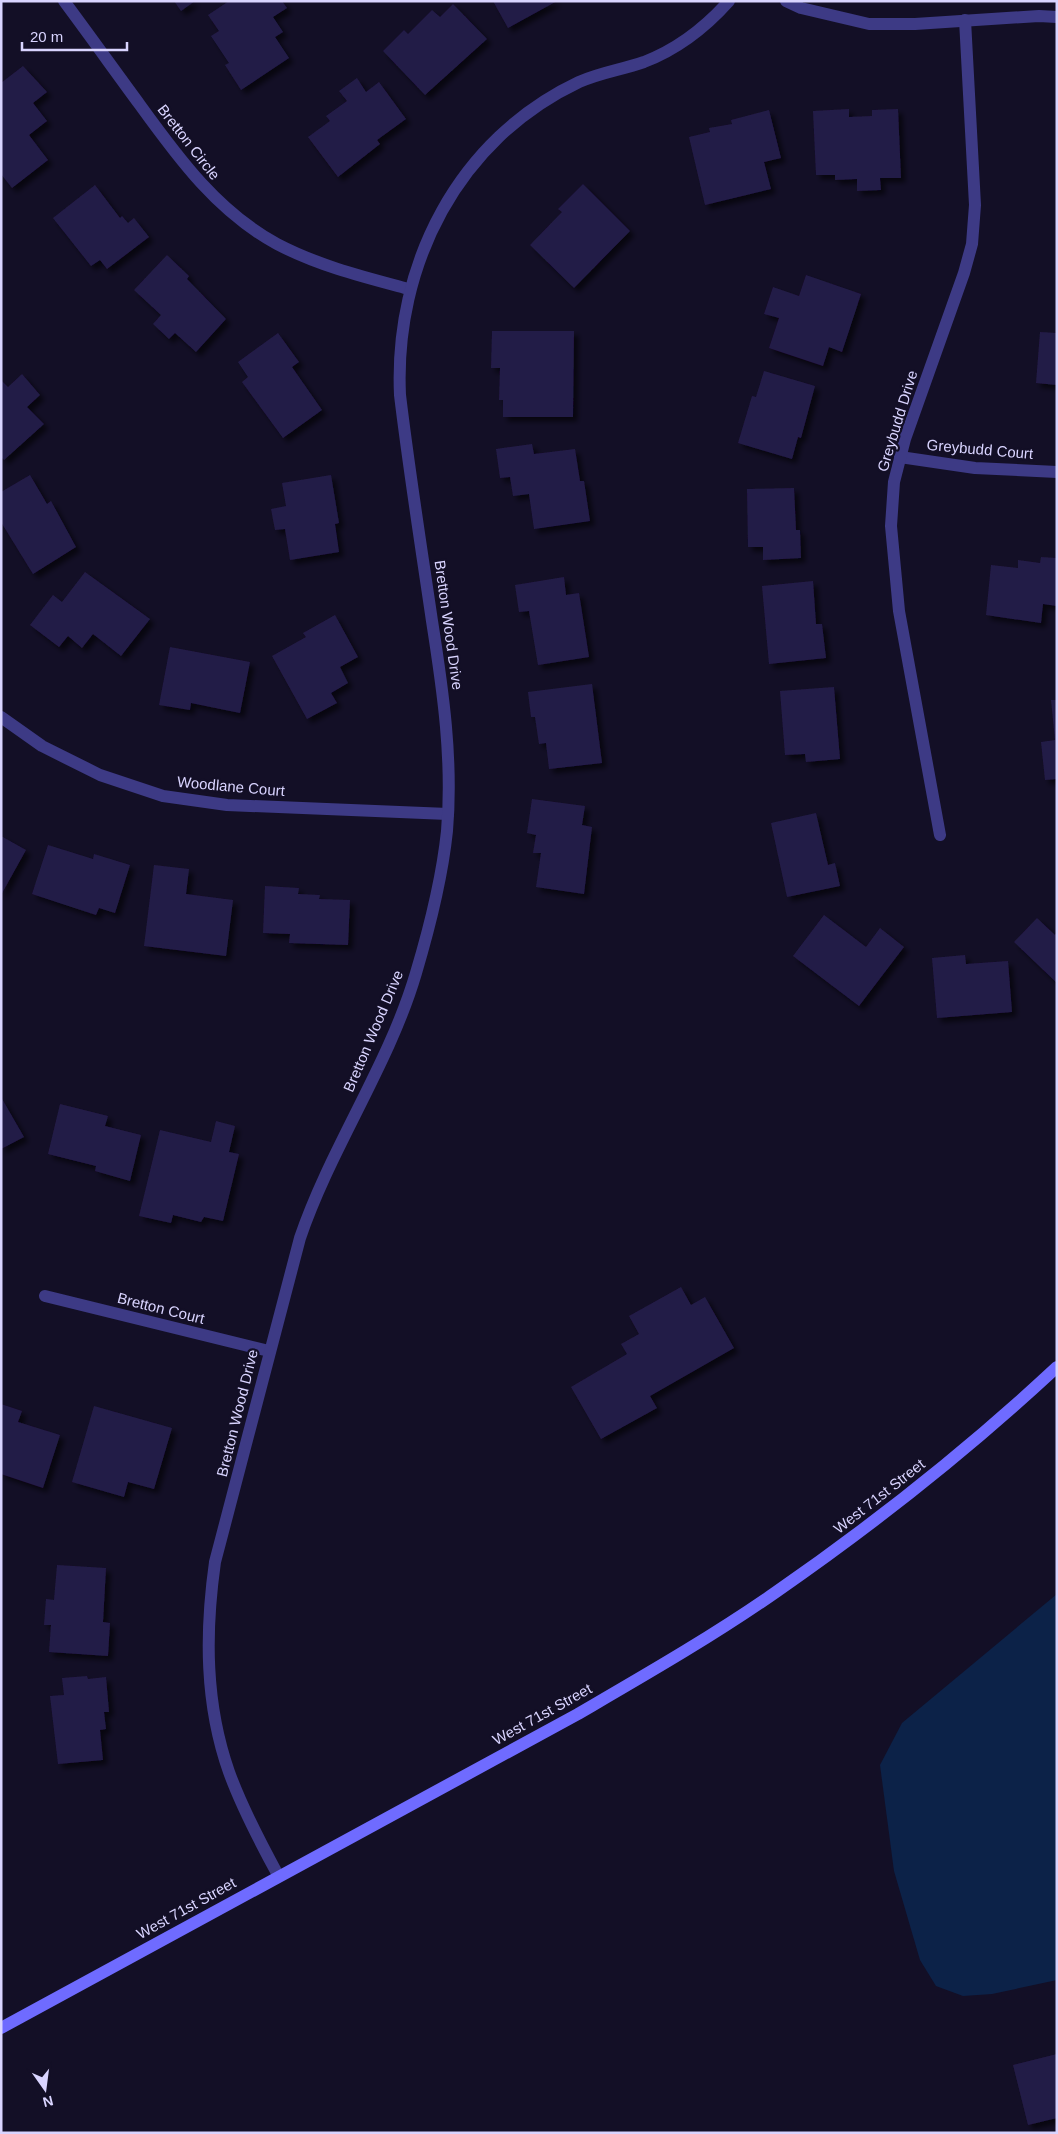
<svg xmlns="http://www.w3.org/2000/svg" width="1058" height="2134" font-family="Arial,sans-serif">
  <style>
    .water { fill: #0c2248 }
    .building { fill: #241b47; filter: url(#shadow) }
    .lines { fill: none; stroke-linecap: round; stroke-linejoin: round }
    .minor { stroke: #3d3a85; stroke-width: 12 }
    .secondary { stroke: #6f6bff; stroke-width: 12 }
    .labels { text-anchor: middle; dominant-baseline: central; stroke-width: 4.5; stroke-linejoin: round; paint-order: stroke }
    .street-label { font-size: 15px; fill: #d9d4ff; stroke: #130f26 }
  </style>
  <defs>
    <filter id="shadow"><feDropShadow dx="4.5" dy="4.5" stdDeviation="2.5" flood-color="#0009"/></filter>
  </defs>
  <rect width="100%" height="100%" fill="#130f26"/>
  <polygon class="water" points="1057,1594 1057,1980 992,1994 963,1996 936,1986 920,1960 894,1871 880,1765 902,1723"/>
  <g class="building">
    <polygon points="174,1 195,1 181,11"/>
    <polygon points="229,1 282,1 287,8 273,17 283,32 275,37 289,58 241,90 225,65 229,63 211,36 219,31 208,15"/>
    <polygon points="493,1 557,1 508,28"/>
    <polygon points="453,4 487,39 425,95 383,51 404,30 408,34 432,10 440,17"/>
    <polygon points="23,66 47,92 33,103 47,121 29,135 48,160 12,188 1,174 1,83"/>
    <polygon points="357,78 366,92 379,82 406,119 377,140 380,144 338,177 308,137 330,121 326,116 347,101 339,91"/>
    <polygon points="849,109 849,117 872,116 872,110 898,109 901,178 880,178 881,190 857,191 857,179 835,180 835,175 816,175 813,111"/>
    <polygon points="769,110 781,158 764,162 771,189 705,205 689,137 710,132 709,128 732,124 731,120"/>
    <polygon points="583,184 630,231 574,288 530,245 562,212 558,209"/>
    <polygon points="95,185 120,218 122,216 128,223 134,218 149,237 107,269 100,260 91,266 53,218"/>
    <polygon points="167,255 189,276 187,279 226,319 196,352 175,333 169,339 153,324 161,315 134,290"/>
    <polygon points="806,275 861,294 842,352 829,347 823,366 769,348 779,318 764,314 773,287 799,296"/>
    <polygon points="492,331 574,331 573,417 503,417 503,400 499,400 500,368 491,368"/>
    <polygon points="1040,332 1057,333 1057,385 1036,383"/>
    <polygon points="278,333 299,362 292,367 322,410 283,438 242,382 248,377 238,362"/>
    <polygon points="764,371 815,386 801,438 798,437 792,459 738,443 752,396 756,397"/>
    <polygon points="22,374 40,395 27,407 44,424 4,460 1,457 1,380 8,387"/>
    <polygon points="532,444 534,454 575,449 580,481 584,481 590,521 534,529 529,494 513,496 510,477 500,478 496,449"/>
    <polygon points="30,475 47,504 51,501 76,547 33,574 1,522 1,492"/>
    <polygon points="331,475 339,523 335,524 339,552 290,560 285,529 275,530 271,509 286,506 282,483"/>
    <polygon points="794,488 796,530 800,530 801,558 763,560 763,547 748,547 747,489"/>
    <polygon points="1041,557 1057,558 1057,606 1043,604 1041,623 986,615 991,565 1018,568 1018,560 1040,563"/>
    <polygon points="85,572 150,619 121,656 93,634 82,648 68,636 59,647 30,625 53,595 62,602"/>
    <polygon points="564,577 566,595 579,593 589,657 538,665 529,611 519,612 515,585"/>
    <polygon points="813,581 816,624 822,624 826,658 769,664 762,586"/>
    <polygon points="335,615 358,657 340,667 348,683 331,693 337,703 307,719 272,656 306,637 303,633"/>
    <polygon points="170,647 250,662 240,713 191,703 190,710 159,705"/>
    <polygon points="592,684 602,763 549,769 546,743 539,744 535,717 531,717 528,692"/>
    <polygon points="834,687 840,759 806,762 805,754 785,755 780,691"/>
    <polygon points="1051,700 1057,700 1057,779 1045,780 1041,742 1055,740"/>
    <polygon points="532,799 585,806 582,825 592,827 584,894 536,887 541,853 533,853 536,835 527,833"/>
    <polygon points="816,813 828,865 835,863 840,886 787,897 771,823"/>
    <polygon points="1,836 26,850 1,895"/>
    <polygon points="48,845 93,859 94,854 130,865 115,913 99,908 96,915 32,894"/>
    <polygon points="154,865 189,869 186,894 233,900 226,956 144,946"/>
    <polygon points="265,886 299,888 298,894 320,895 319,899 350,900 348,945 289,943 290,934 263,933"/>
    <polygon points="824,915 866,947 880,928 904,947 859,1006 793,956"/>
    <polygon points="1037,918 1055,935 1057,932 1057,983 1014,942"/>
    <polygon points="965,955 966,964 1008,961 1012,1012 937,1018 932,958"/>
    <polygon points="1,1097 24,1137 1,1149"/>
    <polygon points="60,1104 108,1116 105,1126 141,1135 130,1181 95,1171 96,1166 48,1154"/>
    <polygon points="216,1121 235,1126 229,1152 239,1154 223,1221 204,1217 201,1222 173,1215 171,1223 139,1216 160,1130 211,1142"/>
    <polygon points="681,1287 691,1305 705,1297 734,1348 650,1396 657,1408 601,1439 571,1387 627,1354 621,1344 639,1334 629,1316"/>
    <polygon points="1,1404 22,1411 18,1422 60,1435 43,1488 1,1474"/>
    <polygon points="94,1406 172,1428 154,1489 128,1482 124,1497 72,1482"/>
    <polygon points="57,1565 106,1568 103,1622 110,1623 108,1656 49,1652 51,1625 44,1625 46,1599 54,1600"/>
    <polygon points="87,1676 88,1679 106,1677 109,1712 104,1712 106,1729 100,1730 103,1760 58,1764 50,1696 64,1695 62,1678"/>
    <polygon points="1057,2054 1057,2118 1028,2125 1013,2065"/>
  </g>
  <g class="lines">
    <g class="minor">
      <path d="M64 1C90 36 115 71 140 105 179 159 218 212 277 244 319 266 364 277 409 289"/>
      <polyline points="786,1 801,8 869,24 915,24 1039,16 1057,17"/>
      <polyline points="900,457 975,468 1057,472"/>
      <polyline points="1,717 42,746 100,775 163,796 227,805 448,814"/>
      <polyline points="940,835 899,611 891,526 894,482 905,439 964,273 972,244 975,205 965,20"/>
      <polyline points="45,1296 269,1351"/>
      <path d="M278 1875C260 1842 242 1808 229 1772 205 1704 205 1633 215 1562L300 1238C331 1147 389 1065 416 973 430 926 442 879 447 831 453 760 443 691 432 621 421 546 409 470 400 395 394 265 458 139 579 82 602 72 621 70 644 62 678 49 704 29 729 1"/>
    </g>
    <path class="secondary" d="M1 2028 578 1714C645 1675 713 1636 776 1592 874 1524 969 1449 1057 1367"/>
  </g>
  <g class="labels">
    <g class="street-label">
      <text transform="translate(189 142) rotate(52)">Bretton Circle</text>
      <text transform="translate(897 421) rotate(-73)">Greybudd Drive</text>
      <text transform="translate(980 449) rotate(5)">Greybudd Court</text>
      <text transform="translate(449 625) rotate(82)">Bretton Wood Drive</text>
      <text transform="translate(231 786) rotate(5)">Woodlane Court</text>
      <text transform="translate(373 1031) rotate(-67)">Bretton Wood Drive</text>
      <text transform="translate(161 1308) rotate(14)">Bretton Court</text>
      <text transform="translate(237 1413) rotate(-76)">Bretton Wood Drive</text>
      <text transform="translate(879 1496) rotate(-38)">West 71st Street</text>
      <text transform="translate(542 1714) rotate(-29)">West 71st Street</text>
      <text transform="translate(186 1908) rotate(-29)">West 71st Street</text>
    </g>
  </g>
  <rect width="1058" height="2134" fill="none" stroke="#d9d4ff" stroke-width="5"/>
  <g transform="translate(45 2089) rotate(166)" stroke="#130f26" stroke-width="4" paint-order="stroke">
  <path d="M0-4L9 19L0 12L-9 19Z" fill="#d9d4ff"/>
  <text y="-8" font-size="14" font-weight="bold" text-anchor="middle" fill="#d9d4ff">N</text>
  </g>
  <path d="M22 42v8h105v-8" fill="none" stroke="#d9d4ff" stroke-width="2.5"/>
  <text x="30" y="42" font-size="15" fill="#d9d4ff" stroke="#130f26" stroke-width="4" paint-order="stroke">20 m</text>
</svg>
